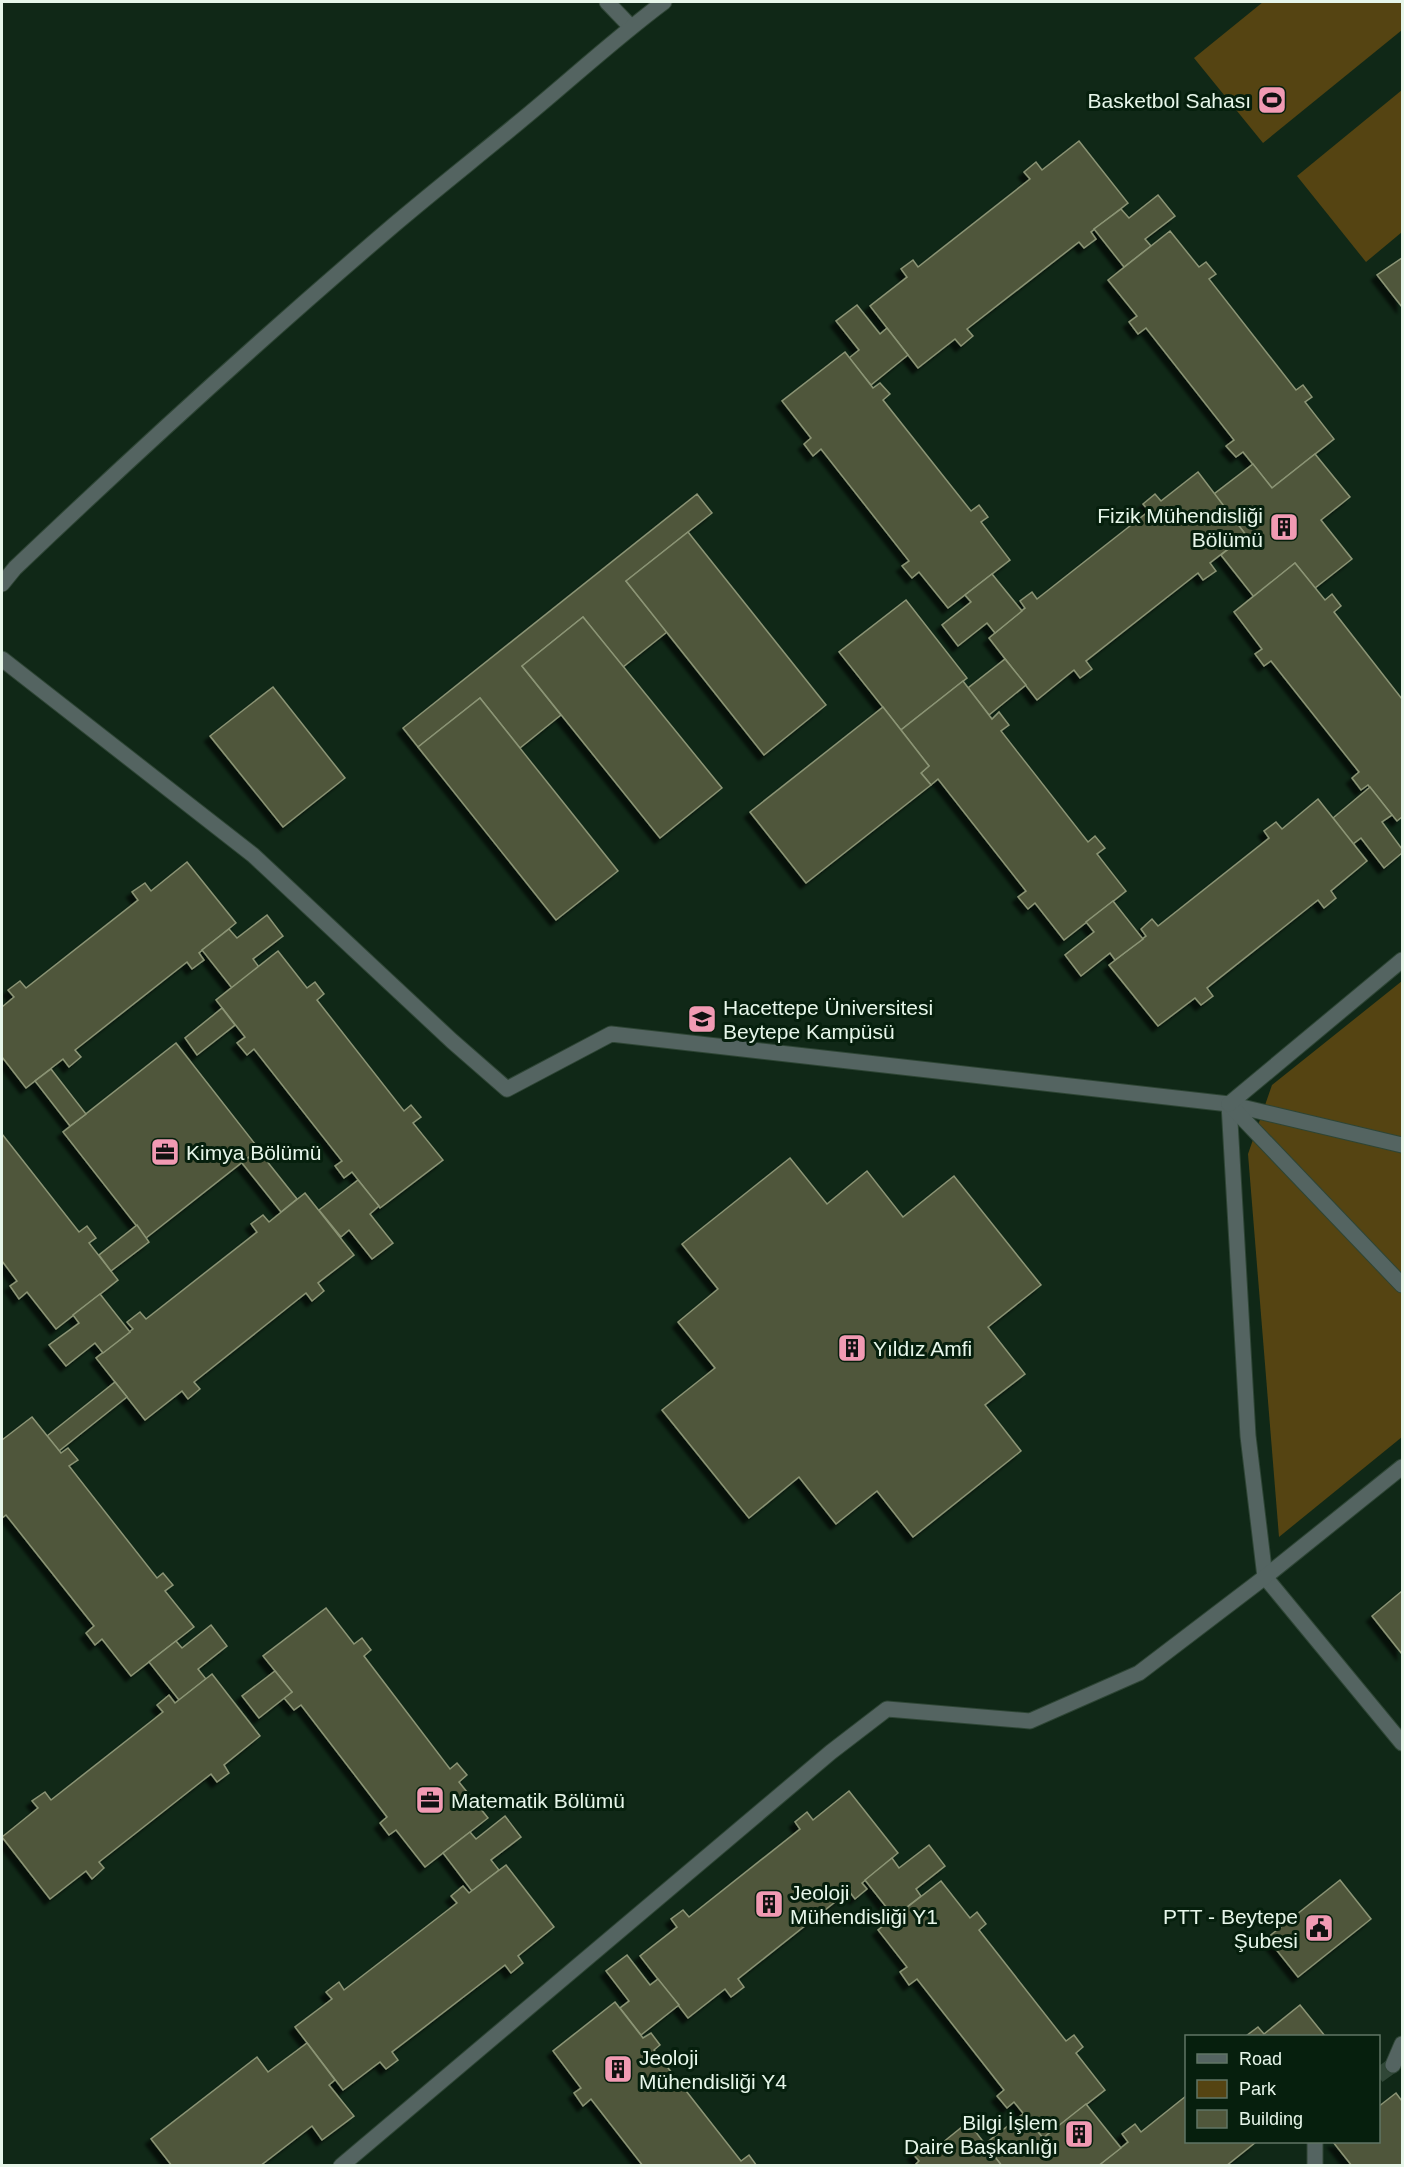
<svg xmlns="http://www.w3.org/2000/svg" width="1404" height="2167" font-family="Arial,sans-serif">
  <style>
    .green { fill: #554412 }
    .building { fill: #50573b; stroke: #8b9475; stroke-width: 1.5; filter: url(#shadow) }
    .lines { fill: none; stroke-linecap: round; stroke-linejoin: round }
    .pedestrian-tunnel { stroke: #304737; stroke-width: 15; stroke-dasharray: 15 8; stroke-linecap: butt }
    .service-casing { stroke: #2e4535; stroke-width: 17 }
    .pedestrian-casing { stroke: #2e4535; stroke-width: 17 }
    .tertiary-casing { stroke: #2e4535; stroke-width: 17 }
    .service { stroke: #546461; stroke-width: 15 }
    .pedestrian { stroke: #546461; stroke-width: 15 }
    .tertiary { stroke: #546461; stroke-width: 15 }
    .labels { text-anchor: middle; dominant-baseline: central; stroke-width: 6; stroke-linejoin: round; paint-order: stroke }
    .poi-label { font-size: 21px; fill: #e7f6ea; stroke: #061f0d; text-anchor: start }
  </style>
  <defs>
    <filter id="shadow"><feDropShadow dx="-5.5" dy="5.5" stdDeviation="1.5" flood-color="#0009"/></filter>
  </defs>
  <rect width="100%" height="100%" fill="#102817"/>
  <g class="green">
    <polygon points="1263,2 1402,2 1402,30 1263,143 1194,58"/>
    <polygon points="1402,90 1402,232 1366,262 1297,176"/>
    <polygon points="1402,981 1402,1437 1279,1537 1248,1154 1272,1085"/>
  </g>
  <g class="building">
    <polygon points="1079,141 1128,203 1091,232 1096,239 1084,248 1079,242 967,329 973,336 961,346 955,339 918,368 870,306 907,277 901,269 913,260 918,267 1030,179 1024,172 1036,162 1042,170"/>
    <polygon points="1158,195 1175,216 1145,239 1151,246 1124,267 1094,229 1121,209 1129,218"/>
    <polygon points="1170,231 1199,267 1206,262 1216,274 1209,279 1296,390 1303,385 1312,397 1305,402 1334,439 1272,488 1243,452 1236,457 1226,446 1234,440 1146,328 1138,334 1129,322 1137,316 1108,280"/>
    <polygon points="1402,258 1402,307 1377,275"/>
    <polygon points="857,305 880,334 887,328 908,355 871,385 849,358 859,350 836,321"/>
    <polygon points="845,352 873,388 880,383 890,394 883,400 971,511 979,505 988,517 981,522 1010,560 948,608 919,572 912,578 902,566 909,561 821,449 813,456 804,444 811,438 782,401"/>
    <polygon points="1315,454 1350,497 1321,520 1352,559 1315,588 1295,563 1254,597 1221,555 1246,535 1214,494 1253,464 1272,488"/>
    <polygon points="1198,472 1246,535 1210,563 1216,571 1203,580 1198,573 1086,661 1092,669 1080,678 1074,670 1037,700 989,638 1025,608 1020,601 1032,592 1037,599 1149,511 1143,504 1155,494 1161,501"/>
    <polygon points="697,494 712,513 626,581 667,632 623,667 583,617 522,666 561,715 520,748 480,698 418,747 403,728"/>
    <polygon points="688,532 826,705 764,755 626,581"/>
    <polygon points="1295,563 1325,600 1332,594 1341,606 1334,612 1402,699 1402,817 1397,821 1368,785 1361,790 1352,778 1359,772 1271,661 1264,666 1255,654 1262,649 1234,612"/>
    <polygon points="992,574 1022,611 995,633 987,623 958,646 942,625 971,602 965,595"/>
    <polygon points="906,600 967,678 901,730 839,652"/>
    <polygon points="583,617 722,788 660,838 522,666"/>
    <polygon points="1005,659 1026,685 989,715 968,688"/>
    <polygon points="963,681 992,719 999,712 1009,725 1001,731 1088,842 1095,836 1105,848 1097,854 1126,891 1064,940 1035,903 1028,909 1018,897 1026,891 938,779 931,785 921,773 929,766 901,730"/>
    <polygon points="273,687 345,778 283,827 210,736"/>
    <polygon points="480,698 618,871 556,920 418,747"/>
    <polygon points="883,707 929,766 921,773 931,785 806,883 750,812"/>
    <polygon points="1370,787 1392,815 1382,822 1402,849 1402,853 1384,868 1361,838 1353,844 1333,818"/>
    <polygon points="1318,799 1367,861 1331,891 1336,898 1324,908 1318,900 1207,988 1213,996 1201,1005 1195,998 1158,1026 1109,965 1146,936 1141,929 1152,919 1158,926 1269,838 1264,831 1276,822 1282,829"/>
    <polygon points="187,862 236,923 199,953 204,960 192,969 187,962 75,1050 81,1057 69,1067 63,1059 26,1088 2,1057 2,1007 14,997 8,990 20,981 26,988 138,900 132,892 145,883 151,891"/>
    <polygon points="1113,901 1143,939 1115,960 1110,953 1081,976 1065,955 1094,932 1086,922"/>
    <polygon points="267,915 283,936 253,959 259,967 232,988 202,950 229,929 237,938"/>
    <polygon points="278,951 307,988 315,982 324,994 317,1000 404,1111 411,1105 421,1117 413,1123 443,1160 380,1208 352,1172 344,1178 335,1166 342,1161 254,1049 247,1055 237,1043 245,1037 216,1000"/>
    <polygon points="222,1008 235,1025 197,1055 185,1038"/>
    <polygon points="176,1043 259,1149 146,1238 63,1132"/>
    <polygon points="51,1069 86,1114 70,1126 35,1081"/>
    <polygon points="2,1134 79,1232 87,1226 96,1238 89,1243 118,1280 56,1329 27,1292 19,1299 10,1286 17,1281 2,1261"/>
    <polygon points="258,1150 297,1199 281,1212 242,1163"/>
    <polygon points="790,1158 827,1204 867,1171 903,1217 954,1176 1041,1285 988,1327 1025,1374 985,1405 1021,1451 913,1537 877,1491 836,1524 799,1477 749,1518 662,1410 715,1368 678,1322 718,1289 682,1244"/>
    <polygon points="358,1180 379,1206 370,1214 393,1243 372,1259 349,1230 341,1237 319,1210"/>
    <polygon points="305,1193 354,1255 318,1283 324,1291 312,1301 306,1293 194,1382 200,1389 188,1399 182,1391 145,1420 96,1358 133,1329 127,1322 140,1312 146,1319 257,1232 251,1224 263,1215 269,1222"/>
    <polygon points="137,1225 149,1242 111,1271 99,1255"/>
    <polygon points="100,1294 130,1332 103,1353 95,1343 66,1366 49,1345 79,1323 73,1315"/>
    <polygon points="115,1382 127,1397 59,1451 47,1436"/>
    <polygon points="32,1417 61,1453 68,1448 78,1460 69,1466 157,1578 163,1573 173,1585 165,1591 194,1627 131,1676 102,1639 95,1645 86,1633 94,1626 6,1515 2,1518 2,1440"/>
    <polygon points="1402,1591 1402,1654 1372,1616"/>
    <polygon points="326,1608 354,1644 362,1638 371,1650 364,1656 450,1769 457,1763 467,1775 459,1782 488,1818 425,1867 396,1830 389,1835 380,1823 387,1817 301,1705 294,1710 284,1698 292,1692 263,1656"/>
    <polygon points="211,1625 227,1646 198,1669 206,1679 179,1700 149,1662 176,1641 182,1648"/>
    <polygon points="275,1671 292,1692 259,1718 242,1696"/>
    <polygon points="212,1674 260,1736 224,1765 229,1773 217,1782 211,1774 99,1862 104,1868 92,1879 86,1871 50,1899 2,1837 38,1808 32,1801 45,1792 51,1800 163,1712 157,1705 169,1695 175,1703"/>
    <polygon points="849,1791 898,1853 862,1883 867,1889 855,1899 849,1891 738,1979 744,1987 731,1997 725,1989 688,2018 640,1956 677,1927 671,1919 683,1910 689,1917 800,1829 795,1822 807,1812 813,1820"/>
    <polygon points="505,1816 521,1837 491,1860 499,1870 472,1891 443,1853 470,1832 476,1839"/>
    <polygon points="929,1845 945,1866 916,1889 921,1896 894,1917 865,1880 892,1858 899,1868"/>
    <polygon points="506,1865 554,1927 518,1956 523,1963 511,1973 505,1965 392,2052 398,2060 386,2069 380,2062 343,2090 295,2027 332,1999 326,1992 339,1982 344,1990 457,1903 451,1896 463,1886 469,1893"/>
    <polygon points="1340,1880 1371,1919 1298,1977 1267,1938"/>
    <polygon points="941,1881 970,1918 977,1912 986,1924 979,1930 1066,2041 1074,2035 1083,2047 1076,2053 1105,2090 1043,2138 1014,2102 1007,2108 997,2096 1004,2090 917,1979 909,1985 900,1972 907,1967 878,1930"/>
    <polygon points="627,1955 650,1985 658,1979 679,2005 641,2035 620,2008 629,2001 606,1971"/>
    <polygon points="615,2002 643,2038 651,2033 660,2045 654,2050 741,2161 749,2155 757,2166 643,2166 591,2099 583,2106 574,2093 581,2088 553,2051"/>
    <polygon points="1300,2005 1325,2036 1246,2036 1258,2027 1264,2034"/>
    <polygon points="307,2043 335,2080 329,2085 354,2116 322,2140 312,2126 260,2166 172,2166 151,2139 257,2057 268,2072"/>
    <polygon points="1396,2093 1402,2101 1402,2166 1352,2166 1333,2142 1378,2142 1378,2107"/>
    <polygon points="1186,2096 1186,2142 1256,2142 1226,2166 1098,2166 1128,2142 1122,2134 1135,2124 1141,2132"/>
    <polygon points="1086,2104 1121,2148 1098,2166 1002,2166 985,2144 1023,2114 1043,2138"/>
    <polygon points="968,2122 1002,2166 914,2166 919,2161 913,2154 925,2144 931,2152"/>
  </g>
  <g class="lines">
    <polyline class="pedestrian-tunnel" points="1378,2076 1393,2065"/>
    <g class="service-casing">
      <polyline id="service" points="607,2 631,27"/>
    </g>
    <g class="pedestrian-casing">
      <g id="pedestrian">
        <polyline points="2,659 253,855 452,1041 507,1089 611,1034 1229,1104 1402,1145"/>
        <polyline points="1229,1104 1248,1436 1265,1577 1402,1743"/>
        <polyline points="1229,1104 1402,1285"/>
        <polyline points="1229,1104 1402,960"/>
        <polyline points="1393,2065 1402,2044"/>
        <polyline points="1315,2142 1315,2166"/>
        <polyline points="341,2166 831,1752 887,1709 1030,1721 1139,1673 1265,1577 1402,1467"/>
      </g>
    </g>
    <g class="tertiary-casing">
      <path id="tertiary" d="M2 584 15 568C139 450 265 335 395 224 435 190 477 157 518 123 567 83 613 40 664 2"/>
    </g>
    <use href="#service" class="service"/>
    <use href="#pedestrian" class="pedestrian"/>
    <use href="#tertiary" class="tertiary"/>
  </g>
  <defs>
    <g id="stadium-square" transform="scale(1.5)"><rect x="-9" y="-9" width="18" height="18" rx="4" fill="#f19ab3" stroke="#061f0d"/><path d="M0-5a6.5 5 0 1 0 0 10a6.5 5 0 1 0 0-10ZM-3.5-1.8h7v3.6h-7Z" fill="#111"/></g>
    <g id="building-square" transform="scale(1.5)"><rect x="-9" y="-9" width="18" height="18" rx="4" fill="#f19ab3" stroke="#061f0d"/><path d="M-4-6H4V6H1V3H-1V6H-4ZM-2.5-4.3h1.7v1.8h-1.7ZM.8-4.3h1.7v1.8H.8ZM-2.5-1h1.7V.8h-1.7ZM.8-1h1.7V.8H.8Z" fill="#111"/></g>
    <g id="university-square" transform="scale(1.5)"><rect x="-9" y="-9" width="18" height="18" rx="4" fill="#f19ab3" stroke="#061f0d"/><path d="M0-5L7-2L0 1L-7-2ZM-4 1L0 2.5L4 1V4Q0 6-4 4Z" fill="#111"/></g>
    <g id="office-square" transform="scale(1.5)"><rect x="-9" y="-9" width="18" height="18" rx="4" fill="#f19ab3" stroke="#061f0d"/><path d="M-6-3h4V-5.5h4V-3h4V5H-6ZM-1-4.5V-3h2v-1.5ZM-6 0V1H6V0Z" fill="#111"/></g>
    <g id="civic-square" transform="scale(1.5)"><rect x="-9" y="-9" width="18" height="18" rx="4" fill="#f19ab3" stroke="#061f0d"/><path d="M-.6-6.5H3V-4.5H.6V-3L4-1V1h2V6H-6V1h2V-1L-.6-3ZM-1.2 2.5V6h2.4V2.5Z" fill="#111"/></g>
  </defs>
  <g fill-rule="evenodd">
    <use href="#stadium-square" x="1272" y="100"/>
    <use href="#building-square" x="1284" y="527"/>
    <use href="#university-square" x="702" y="1019"/>
    <use href="#office-square" x="165" y="1152"/>
    <use href="#building-square" x="852" y="1348"/>
    <use href="#office-square" x="430" y="1800"/>
    <use href="#building-square" x="769" y="1904"/>
    <use href="#civic-square" x="1319" y="1928"/>
    <use href="#building-square" x="618" y="2069"/>
    <use href="#building-square" x="1079" y="2134"/>
  </g>
  <g class="labels">
    <g class="poi-label">
      <text x="1251" y="100" text-anchor="end">Basketbol Sahası</text>
      <text x="1263" y="515" text-anchor="end">Fizik Mühendisliği<tspan x="1263" dy="24">Bölümü</tspan></text>
      <text x="723" y="1007">Hacettepe Üniversitesi<tspan x="723" dy="24">Beytepe Kampüsü</tspan></text>
      <text x="186" y="1152">Kimya Bölümü</text>
      <text x="873" y="1348">Yıldız Amfi</text>
      <text x="451" y="1800">Matematik Bölümü</text>
      <text x="790" y="1892">Jeoloji<tspan x="790" dy="24">Mühendisliği Y1</tspan></text>
      <text x="1298" y="1916" text-anchor="end">PTT - Beytepe<tspan x="1298" dy="24">Şubesi</tspan></text>
      <text x="639" y="2057">Jeoloji<tspan x="639" dy="24">Mühendisliği Y4</tspan></text>
      <text x="1058" y="2122" text-anchor="end">Bilgi İşlem<tspan x="1058" dy="24">Daire Başkanlığı</tspan></text>
    </g>
  </g>
  <rect width="1404" height="2167" fill="none" stroke="#e7f6ea" stroke-width="6"/>
  <rect x="1185" y="2035" width="195" height="108" fill="#061f0d" stroke="#607565" stroke-width="1.5"/>
  <rect x="1197" y="2054" width="30" height="9" fill="#546461" stroke="#607565" stroke-width="1.5"/>
  <text x="1239" y="2065" font-size="18" fill="#e7f6ea">Road</text>
  <rect x="1197" y="2080" width="30" height="18" fill="#554412" stroke="#607565" stroke-width="1.5"/>
  <text x="1239" y="2095" font-size="18" fill="#e7f6ea">Park</text>
  <rect x="1197" y="2110" width="30" height="18" fill="#50573b" stroke="#607565" stroke-width="1.5"/>
  <text x="1239" y="2125" font-size="18" fill="#e7f6ea">Building</text>
</svg>
